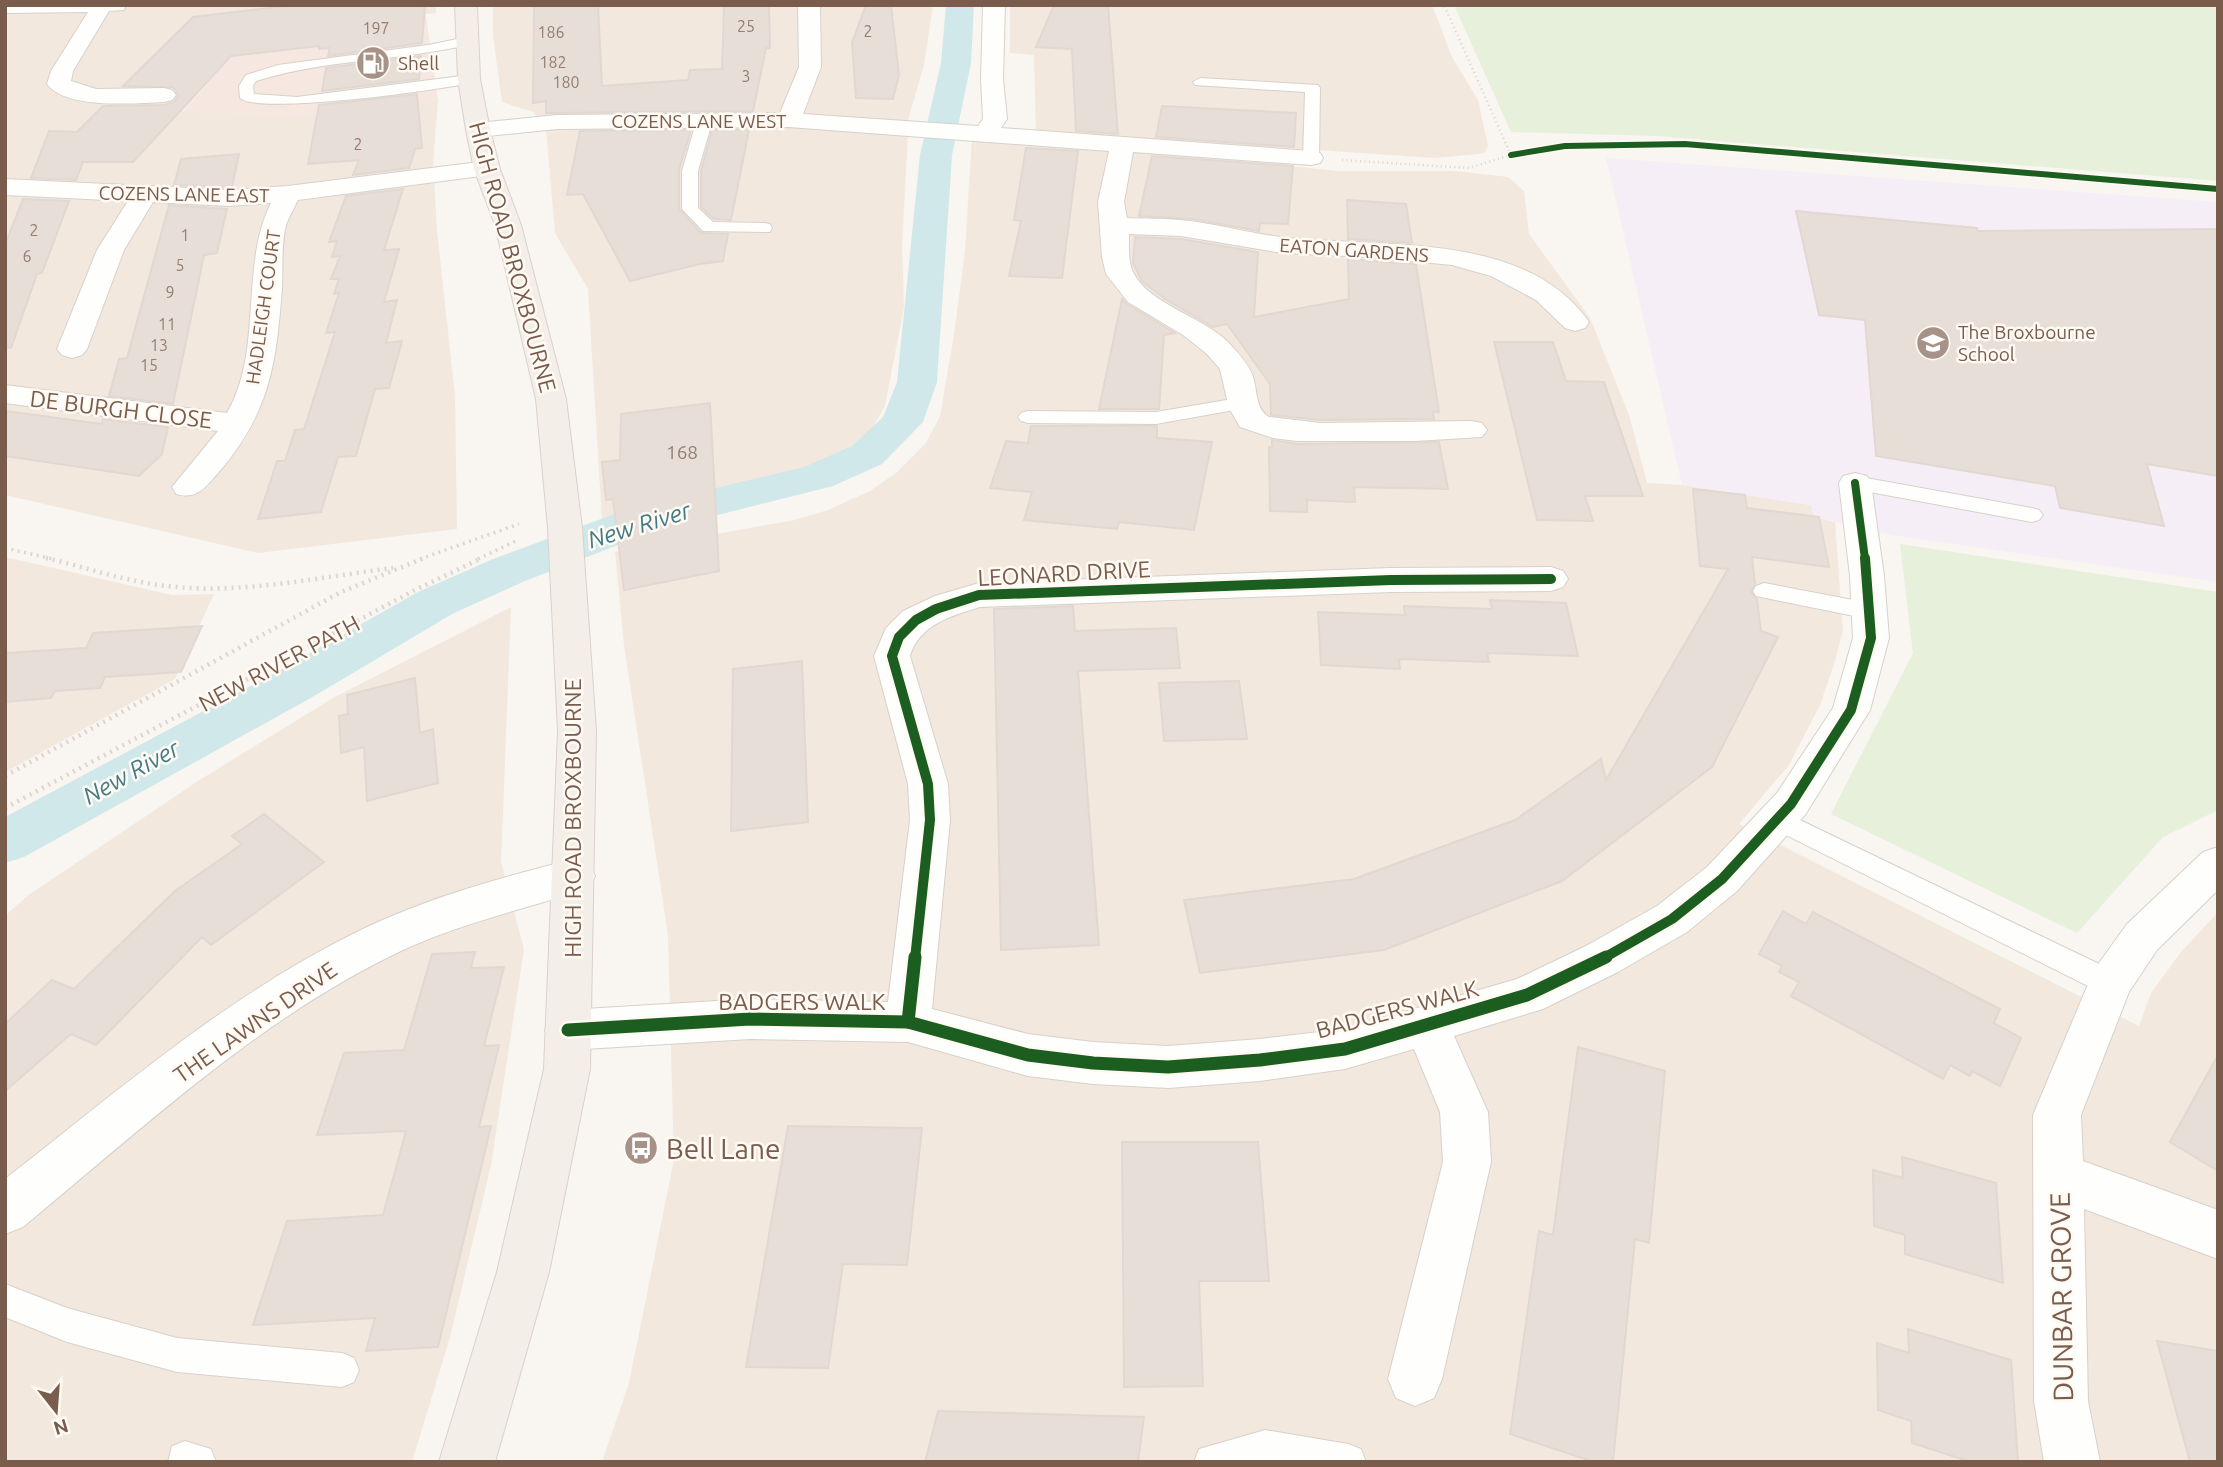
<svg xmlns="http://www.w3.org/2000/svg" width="2223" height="1467" font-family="Ubuntu,sans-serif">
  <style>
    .residential { fill: #f2e8de }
    .commercial { fill: #f6e8e1 }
    .education { fill: #f6eef6 }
    .green { fill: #e7f0db }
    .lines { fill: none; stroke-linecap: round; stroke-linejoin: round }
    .canal { fill: #d0e8ea; fill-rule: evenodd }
    .building { fill: #e6ded7; stroke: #e2d8d2; stroke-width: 2 }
    .service-casing { stroke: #d7d1cb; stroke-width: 2 }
    .minor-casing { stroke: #d7d1cb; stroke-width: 2 }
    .primary-casing { stroke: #dad1cc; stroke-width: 2 }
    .path-far2 { stroke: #dcd5d0; stroke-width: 2.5; stroke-dasharray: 1 3.5; stroke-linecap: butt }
    .path-far1 { stroke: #dcd5d0; stroke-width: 3.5; stroke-dasharray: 2 4.5; stroke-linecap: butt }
    .path { stroke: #dcd5d0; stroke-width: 4.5; stroke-dasharray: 2 5; stroke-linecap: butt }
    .service { fill: #fefefd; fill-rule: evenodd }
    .minor { fill: #fefefd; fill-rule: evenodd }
    .primary { fill: #f3eee8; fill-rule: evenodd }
    .cycleway-far3-casing { stroke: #fffaf3; stroke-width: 9 }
    .cycleway-far2-casing { stroke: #fffaf3; stroke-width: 11 }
    .cycleway-far1-casing { stroke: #fffaf3; stroke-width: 15 }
    .cycleway-casing { stroke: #fffaf3; stroke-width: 18 }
    .cycleway-far3 { stroke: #1b5e20; stroke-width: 6 }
    .cycleway-far2 { stroke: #1b5e20; stroke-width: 8 }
    .cycleway-far1 { stroke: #1b5e20; stroke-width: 10 }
    .cycleway { stroke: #1b5e20; stroke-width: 13 }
    .labels { text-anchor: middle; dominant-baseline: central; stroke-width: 5; stroke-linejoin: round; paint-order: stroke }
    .far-number-label { font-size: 16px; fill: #977e72 }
    .far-poi-label { font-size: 19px; fill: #7a5c4d; stroke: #fffaf3; text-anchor: start }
    .far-street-label { font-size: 19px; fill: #7a5c4d; stroke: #fffaf3 }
    .number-label { font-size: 19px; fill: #977e72 }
    .street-label { font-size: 23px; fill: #7a5c4d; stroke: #fffaf3 }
    .water-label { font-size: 24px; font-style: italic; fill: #437c86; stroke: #fffaf3 }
    .near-poi-label { font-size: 28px; fill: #7a5c4d; stroke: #fffaf3; text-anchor: start }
    .near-street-label { font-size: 28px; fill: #7a5c4d; stroke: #fffaf3 }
  </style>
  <rect width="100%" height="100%" fill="#f9f5f0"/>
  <g class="residential">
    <polygon points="5,5 436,5 436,13 248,36 183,111 306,116 438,100 433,163 437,231 455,396 457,529 258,553 5,495"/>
    <polygon points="493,5 933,5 924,65 909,116 902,244 904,307 885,406 871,430 849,450 821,469 780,481 602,520 588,289 555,233 546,129 533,112 502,102 493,35"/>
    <polygon points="1010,5 1432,5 1452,57 1478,100 1488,146 1485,152 1479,154 1434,158 1036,131 1034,55 1010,53"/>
    <polygon points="972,138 1182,155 1338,171 1455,171 1508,177 1524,191 1529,234 1590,318 1629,415 1647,483 1682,485 1811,505 1814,517 1835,522 1843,630 1835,661 1820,705 1789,765 1739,824 2139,1026 2151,993 2181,952 2218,912 2218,1462 602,1462 629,1383 674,1159 668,935 624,645 615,552 795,520 828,510 870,491 896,473 926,443 940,416 954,335 965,251"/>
    <polygon points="5,557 172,595 214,594 175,679 7,771"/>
    <polygon points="511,607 501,862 524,949 491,1165 450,1337 412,1462 5,1462 5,916 27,896 198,781 333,698"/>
  </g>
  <polygon class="commercial" points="426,15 438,100 306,116 183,112 248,36"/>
  <polygon class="education" points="1606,158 2218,202 2218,582 1891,535 1814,517 1811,505 1682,485"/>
  <g class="green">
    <polygon points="1454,5 2218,5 2218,181 1656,136 1511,132"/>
    <polygon points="1900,544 2218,592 2218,810 2163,837 2077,933 1831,814 1913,653"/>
  </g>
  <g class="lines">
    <polygon class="canal" points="946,5 974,5 971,63 952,155 937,382 923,422 882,464 833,486 654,531 525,581 452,614 316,695 24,857 5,863 5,817 282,669 418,592 493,559 625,510 804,467 852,446 883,417 897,382 920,155 941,63"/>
  </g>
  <g class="building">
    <polygon points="295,5 425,5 422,43 328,56 330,48 319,49 319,46 231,56 133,162 83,162 76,180 31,178 49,131 77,132 103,106 164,105 174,102 179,95 173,87 123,86 193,17"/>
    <polygon points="534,5 598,5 602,86 688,80 690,70 722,69 724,5 769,5 770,48 766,48 753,111 546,113 546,101 533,103"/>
    <polygon points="866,5 891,5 899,75 893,99 856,98 852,43"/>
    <polygon points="1054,5 1108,5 1118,134 1076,131 1072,49 1036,47"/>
    <polygon points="421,56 419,79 322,91 326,68"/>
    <polygon points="417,94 422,148 415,149 409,168 353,175 359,160 308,164 319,105"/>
    <polygon points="1162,106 1296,113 1294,147 1156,137"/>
    <polygon points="691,130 679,170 679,209 701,233 728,234 723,261 700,264 630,281 583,194 567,195 580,131"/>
    <polygon points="712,130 749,130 731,220 714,219 701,207 701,171"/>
    <polygon points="1026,148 1078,151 1062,278 1009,276 1021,221 1014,220"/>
    <polygon points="239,154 232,187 174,185 181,159"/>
    <polygon points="1152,156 1293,166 1288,224 1260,223 1259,231 1193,219 1139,216"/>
    <polygon points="403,189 384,250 399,249 384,302 397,300 386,343 402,341 389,388 375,389 356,456 338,457 321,512 258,519 277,461 285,461 295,430 304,429 335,332 326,333 339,293 334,294 339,279 331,279 340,256 332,257 337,241 329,242 346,196"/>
    <polygon points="23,199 69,201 42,273 37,274 11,348 5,347 5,245"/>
    <polygon points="1347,200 1406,204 1412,243 1348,239"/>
    <polygon points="169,205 227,209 217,253 204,255 173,404 109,396 119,359 127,358"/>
    <polygon points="1796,211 1977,228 1978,231 2218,229 2218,476 2147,464 2164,526 2060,508 2055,486 1876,456 1865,320 1819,315"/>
    <polygon points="1135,237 1181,239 1258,252 1254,317 1349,299 1348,259 1416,264 1439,412 1433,412 1434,419 1321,420 1271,415 1270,384 1227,324 1213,327 1165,299 1142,281 1133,263"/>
    <polygon points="1122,299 1127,304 1175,333 1164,335 1159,409 1099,409"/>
    <polygon points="1494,342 1553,342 1566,381 1604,382 1643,496 1585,496 1593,521 1537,520"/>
    <polygon points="710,403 719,571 624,590 613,499 606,500 602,462 620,460 621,414"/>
    <polygon points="5,411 102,424 103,419 168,427 162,454 139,476 5,456"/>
    <polygon points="1031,426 1157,426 1157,438 1212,442 1194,530 1119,522 1117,529 1024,520 1032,492 990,488 1006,441 1028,443"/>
    <polygon points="1272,440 1297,444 1439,442 1448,489 1354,487 1355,502 1307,500 1307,512 1270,511 1269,447 1272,447"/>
    <polygon points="1693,489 1745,495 1747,508 1819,517 1829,567 1752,557 1755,584 1751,592 1757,599 1761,631 1778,637 1712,767 1562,881 1384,950 1200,973 1184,900 1354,879 1515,820 1601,759 1606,780 1728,569 1700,566"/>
    <polygon points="1490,600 1566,603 1578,656 1487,653 1489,662 1399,659 1400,669 1321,665 1318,612 1405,615 1404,606 1492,609"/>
    <polygon points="1073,606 1075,631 1176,628 1180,668 1078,671 1099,945 1001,950 994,609"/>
    <polygon points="202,626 181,672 105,677 100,688 55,691 51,698 5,702 5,653 86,648 93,633"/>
    <polygon points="802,661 808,822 731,831 733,669"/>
    <polygon points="415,678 420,733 433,729 438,783 367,801 364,747 341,753 339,716 348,714 347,695"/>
    <polygon points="1239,681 1247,739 1164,741 1159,683"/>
    <polygon points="264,814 324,862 211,945 202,937 96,1045 71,1034 5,1091 5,1024 52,980 74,989 175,891 242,844 232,836"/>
    <polygon points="1783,911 1806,924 1813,912 2000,1009 1994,1023 2021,1038 2000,1086 1972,1071 1970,1076 1950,1065 1943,1079 1791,996 1799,982 1779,972 1782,966 1759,954"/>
    <polygon points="475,952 471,968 504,967 484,1046 499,1045 479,1127 491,1126 438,1347 366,1351 375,1318 253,1325 287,1221 383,1215 406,1131 317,1135 344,1053 404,1050 432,954"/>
    <polygon points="1578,1047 1665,1071 1649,1243 1635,1239 1613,1462 1594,1462 1510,1434 1539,1231 1553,1235"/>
    <polygon points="2218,1055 2218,1171 2170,1142"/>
    <polygon points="788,1126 922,1128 907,1265 843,1264 828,1368 746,1367"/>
    <polygon points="1122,1142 1258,1142 1269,1281 1199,1281 1203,1386 1124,1387"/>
    <polygon points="1902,1157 1996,1183 2003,1283 1905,1254 1905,1235 1874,1226 1873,1170 1903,1178"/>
    <polygon points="1908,1329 2011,1360 2018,1462 1971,1462 1912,1443 1911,1421 1878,1410 1877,1343 1909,1353"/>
    <polygon points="2157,1341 2218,1351 2218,1462 2190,1462"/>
    <polygon points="938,1411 1144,1417 1138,1462 925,1462"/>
  </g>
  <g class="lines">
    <g class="service-casing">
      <g id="service">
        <path d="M467 37 474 41 472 44C401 61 326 59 256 81L253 86 254 94 297 97 469 75 476 79 474 82C442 90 258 115 240 98L239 86 246 75 278 65 428 45Z"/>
        <polygon points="1200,78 1318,85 1320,88 1319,158 1317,161 1305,161 1303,158 1305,92 1195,85 1193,82"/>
        <polygon points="705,114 713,119 698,171 698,208 713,222 764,223 770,224 772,228 770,232 703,231 682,209 682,171 697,119"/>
        <polygon points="1244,397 1254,403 1251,407 1156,424 1028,423 1021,421 1018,417 1021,413 1028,411 1156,412"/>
        <polygon points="1855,476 2032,508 2039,510 2043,515 2039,520 2032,522 1848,488 1845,483 1848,478"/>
        <polygon points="1764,583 1869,603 1877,605 1880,611 1877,617 1869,619 1756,596 1753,591 1756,586"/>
        <polygon points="1777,809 2120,974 2124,983 2120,992 2110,995 2100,992 1768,826 1764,819 1768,812"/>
        <polygon points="5,1284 67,1308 177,1338 342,1353 354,1358 359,1370 354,1382 342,1387 177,1372 67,1342 5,1317"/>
        <polygon points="1265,1430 1348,1444 1361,1449 1366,1462 1194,1462 1199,1449"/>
        <polygon points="185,1441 211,1449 216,1462 168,1462 172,1446"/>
      </g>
    </g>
    <g class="minor-casing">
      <g id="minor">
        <path d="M5 5H126L124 10 109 11 73 71 71 81 96 89 164 88 172 90 176 95 172 100 164 102C136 103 66 110 47 84L51 71 88 12 5 13Z"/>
        <path d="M798 5H820L821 67 803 114 978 126 983 119 981 79 983 5H1005L1003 79 1007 119 1001 128 1311 151 1320 153 1323 158 1320 163 1311 165 1133 152 1124 202 1127 218C1145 219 1163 218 1180 220 1214 223 1247 233 1281 237 1377 249 1525 229 1589 322L1585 328 1575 331 1565 328 1536 300 1491 276 1452 265 1370 257 1282 253 1181 236 1129 234C1129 247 1128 261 1133 272 1148 304 1204 317 1229 343 1237 352 1247 362 1252 374 1258 388 1254 408 1269 417L1321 423 1471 421 1482 423 1487 430 1482 437 1415 441H1297L1273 438 1240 427 1229 408 1220 369 1207 354 1183 335 1128 302 1106 274 1102 257 1098 202 1109 151 789 127 557 129 478 137 469 135 466 130 469 125 478 123 557 115 780 113 799 67Z"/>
        <path d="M487 161 496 164 500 169 496 174 298 200C294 208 289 217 286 225 281 244 283 269 282 289 276 365 270 412 219 472 205 487 198 500 176 494L172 487 218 431 5 403V385L227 413C264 349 239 267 271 203L229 206 153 202 124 250 87 349 82 355 72 358 62 355 57 349 97 250 128 201 5 195V179L229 190 288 186Z"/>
        <path d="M1855 473 1867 476 1871 483 1884 576 1889 638 1870 710 1805 815 1737 891 1687 932 1618 972 1543 1009 1454 1036 1488 1112 1491 1162 1442 1379 1434 1398 1415 1406 1396 1398 1388 1379 1443 1162 1440 1112 1414 1049 1345 1069 1260 1081 1168 1088 1093 1084 1028 1076 908 1042 750 1039 568 1050 552 1044 545 1030 552 1016 568 1010 750 999 888 1002 910 820 908 784 874 656 886 628 903 611 935 596 979 583 1391 568 1551 567 1563 571 1568 579 1563 587 1551 591 1391 592 980 607C951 616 919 625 910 656L948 784 950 820 932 1009 1028 1034 1093 1042 1168 1046 1260 1039 1345 1029 1517 979 1586 946 1657 906 1707 867 1777 793 1833 708 1853 638 1850 576 1839 483 1843 476Z"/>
        <polygon points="2218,847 2218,890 2157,950 2129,992 2081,1115 2083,1161 2218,1210 2218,1259 2084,1209 2088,1401 2100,1462 2044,1462 2034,1401 2033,1115 2094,970 2127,924 2203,852"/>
        <path d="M574 859 589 864 595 876 589 888C526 909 463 922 403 950 261 1017 143 1128 23 1227L5 1234V1179C114 1094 220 1002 343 939 415 901 495 879 574 859Z"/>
      </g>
    </g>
    <g class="primary-casing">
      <polygon id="primary" points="455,5 477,5 480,79 490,130 500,169 521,225 566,399 582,528 596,731 590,1069 549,1272 495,1462 439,1462 497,1272 544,1069 558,731 548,528 536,399 495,225 474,169 466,130 458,79"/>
    </g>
    <polyline class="path-far2" points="1342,160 1469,168 1511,155 1444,5"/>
    <g class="path-far1">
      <polyline points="5,548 53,559"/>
      <polyline points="420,559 519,524"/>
      <polyline points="478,559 518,540"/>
    </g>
    <g class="path">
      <path d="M46 558C85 567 127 582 167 586 241 595 319 577 393 568"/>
      <polyline points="5,776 341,592 424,558"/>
      <polyline points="5,808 415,590 482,558"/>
    </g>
    <use href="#service" class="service"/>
    <use href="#minor" class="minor"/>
    <use href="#primary" class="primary"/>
    <g class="cycleway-far3-casing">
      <polyline id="cycleway-far3" points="1511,155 1565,146 1685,144 2218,189"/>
    </g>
    <g class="cycleway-far2-casing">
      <polyline id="cycleway-far2" points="1855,483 1865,559"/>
    </g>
    <g class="cycleway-far1-casing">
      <g id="cycleway-far1">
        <polyline points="915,959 930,820 928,784 892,656 899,637 916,620 936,609 979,595 1391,580 1551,579"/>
        <polyline points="1602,959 1672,919 1722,879 1791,804 1851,710 1871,638 1865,558"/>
      </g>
    </g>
    <g class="cycleway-casing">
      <g id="cycleway">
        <polyline points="908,1022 915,957"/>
        <polyline points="568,1030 750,1019 908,1022 1028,1055 1093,1063 1168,1067 1260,1060 1345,1049 1527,995 1606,957"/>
      </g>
    </g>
    <use href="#cycleway-far3" class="cycleway-far3"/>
    <use href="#cycleway-far2" class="cycleway-far2"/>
    <use href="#cycleway-far1" class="cycleway-far1"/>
    <use href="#cycleway" class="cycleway"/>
  </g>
  <defs>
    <g id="fuel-disc" transform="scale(1.75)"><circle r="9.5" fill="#a69286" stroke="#fffaf3"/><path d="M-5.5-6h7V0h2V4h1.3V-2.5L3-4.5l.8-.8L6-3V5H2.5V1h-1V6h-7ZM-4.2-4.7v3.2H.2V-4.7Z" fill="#fff"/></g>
    <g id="school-disc" transform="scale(1.75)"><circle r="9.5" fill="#a69286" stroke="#fffaf3"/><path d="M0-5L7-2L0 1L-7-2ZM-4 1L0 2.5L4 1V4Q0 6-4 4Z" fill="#fff"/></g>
    <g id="bus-disc" transform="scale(1.75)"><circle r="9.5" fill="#a69286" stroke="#fffaf3"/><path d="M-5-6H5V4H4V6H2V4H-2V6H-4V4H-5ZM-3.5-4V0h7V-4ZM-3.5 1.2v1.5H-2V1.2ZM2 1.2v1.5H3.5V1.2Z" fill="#fff"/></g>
  </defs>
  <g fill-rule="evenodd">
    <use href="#fuel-disc" x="373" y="63"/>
    <use href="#school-disc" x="1933" y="343"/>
    <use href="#bus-disc" x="641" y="1148"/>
  </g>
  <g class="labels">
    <g class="far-number-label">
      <text x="746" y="26">25</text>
      <text x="376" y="28">197</text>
      <text x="868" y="31">2</text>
      <text x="551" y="32">186</text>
      <text x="553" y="62">182</text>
      <text x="746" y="76">3</text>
      <text x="566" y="82">180</text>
      <text x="358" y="144">2</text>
      <text x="34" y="230">2</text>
      <text x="185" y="235">1</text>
      <text x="27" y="256">6</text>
      <text x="180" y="265">5</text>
      <text x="170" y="292">9</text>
      <text x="167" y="324">11</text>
      <text x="159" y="345">13</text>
      <text x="149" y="365">15</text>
    </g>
    <g class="far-poi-label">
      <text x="398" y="63">Shell</text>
      <text x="1958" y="332">The Broxbourne<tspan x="1958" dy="22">School</tspan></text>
    </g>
    <g class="far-street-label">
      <text x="699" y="121">COZENS LANE WEST</text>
      <text transform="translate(184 194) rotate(1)">COZENS LANE EAST</text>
      <text transform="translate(1354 250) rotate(4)">EATON GARDENS</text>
      <text transform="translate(263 307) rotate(-82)">HADLEIGH COURT</text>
    </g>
    <g class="number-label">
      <text x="682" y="452">168</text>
    </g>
    <g class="street-label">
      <text transform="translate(513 257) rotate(75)">HIGH ROAD BROXBOURNE</text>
      <text transform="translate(121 409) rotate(7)">DE BURGH CLOSE</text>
      <text transform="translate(1064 573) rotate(-3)">LEONARD DRIVE</text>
      <text transform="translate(279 663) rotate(-28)">NEW RIVER PATH</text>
      <text transform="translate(572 818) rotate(-90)">HIGH ROAD BROXBOURNE</text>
      <text x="802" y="1001">BADGERS WALK</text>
      <text transform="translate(1397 1009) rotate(-15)">BADGERS WALK</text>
      <text transform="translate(255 1022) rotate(-35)">THE LAWNS DRIVE</text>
    </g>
    <g class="water-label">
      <text transform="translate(639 525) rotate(-17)">New River</text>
      <text transform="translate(131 772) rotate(-29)">New River</text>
    </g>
    <g class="near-poi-label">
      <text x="666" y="1148">Bell Lane</text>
    </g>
    <g class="near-street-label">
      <text transform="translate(2061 1297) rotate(-91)">DUNBAR GROVE</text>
    </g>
  </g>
  <rect width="2223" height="1467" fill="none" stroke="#7a5c4d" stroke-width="14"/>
  <g transform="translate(56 1411) rotate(163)" stroke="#fffaf3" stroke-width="5" paint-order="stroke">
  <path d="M0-5L12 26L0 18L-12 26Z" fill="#7a5c4d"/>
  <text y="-10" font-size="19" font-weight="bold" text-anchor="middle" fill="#7a5c4d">N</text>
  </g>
</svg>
